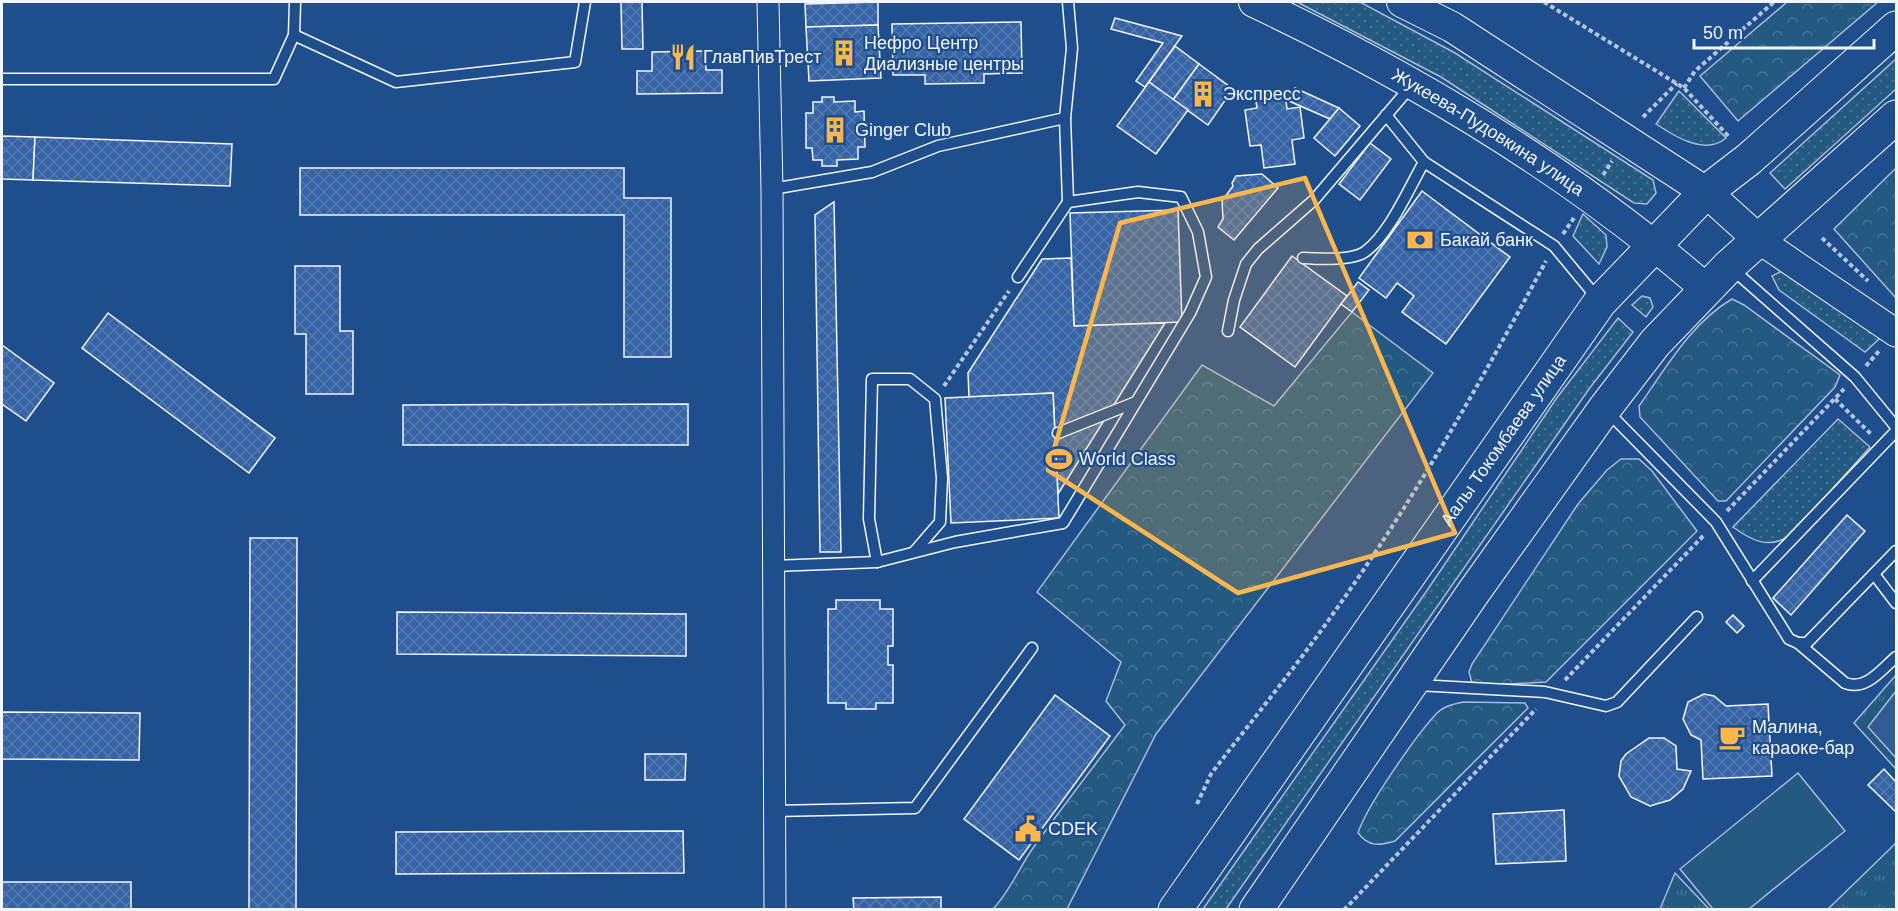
<svg xmlns="http://www.w3.org/2000/svg" width="1898" height="911" font-family="Arial,sans-serif">
  <style>
    .grass { fill: url(#grass-dots); stroke: #a8bbd7; stroke-width: 1.5 }
    .forest { fill: url(#forest-crowns); stroke: #a8bbd7; stroke-width: 1.5 }
    .park { fill: url(#park-tufts); stroke: #a8bbd7; stroke-width: 1.5 }
    .pitch { fill: #245a82; stroke: #a8bbd7; stroke-width: 1.5 }
    .parking { fill: #305b95; stroke: #a8bbd7; stroke-width: 1.5 }
    .building { fill: url(#building-cross-hatch); stroke: #f2f6ff; stroke-width: 1.5 }
    .lines { fill: none; stroke-linecap: round; stroke-linejoin: round }
    .service-casing { stroke: #f2f6ff; stroke-width: 13 }
    .minor-casing { stroke: #f2f6ff; stroke-width: 23 }
    .tertiary-casing { stroke: #f2f6ff; stroke-width: 29 }
    .secondary-casing { stroke: #f2f6ff; stroke-width: 32 }
    .primary-casing { stroke: #f2f6ff; stroke-width: 35 }
    .path { stroke: #b3c4dc; stroke-width: 4; stroke-dasharray: 4.5 3; stroke-linecap: butt }
    .service { stroke: #1f4e8c; stroke-width: 10 }
    .minor { stroke: #1f4e8c; stroke-width: 21 }
    .tertiary { stroke: #1f4e8c; stroke-width: 27 }
    .secondary { stroke: #1f4e8c; stroke-width: 30 }
    .primary { stroke: #1f4e8c; stroke-width: 33 }
    .marked { fill: #ffb74d; fill-opacity: 0.2; stroke: #ffb74d; stroke-width: 4.5; stroke-linejoin: round }
    .labels { text-anchor: middle; dominant-baseline: central; stroke-width: 4.5; stroke-linejoin: round; paint-order: stroke }
    .poi-label { font-size: 18px; fill: #f2f6ff; stroke: #1f4e8c; text-anchor: start }
    .street-label { font-size: 18px; fill: #f2f6ff; stroke: #1f4e8c }
  </style>
  <defs>
    <pattern id="grass-dots" width="8" height="8" patternUnits="userSpaceOnUse" patternTransform="scale(1.5)"><rect width="8" height="8" fill="#245a82"/><path d="M2 2h.1M6 6h.1" fill="none" stroke="#447295" stroke-width="1.8" stroke-linecap="round"/></pattern>
    <pattern id="forest-crowns" width="20" height="18" patternUnits="userSpaceOnUse" patternTransform="scale(1.5)"><rect width="20" height="18" fill="#245a82"/><path d="M2 6a3 3 0 1 1 6 0M12 15a3 3 0 1 1 6 0" fill="none" stroke="#447295"/></pattern>
    <pattern id="park-tufts" width="24" height="20" patternUnits="userSpaceOnUse" patternTransform="scale(1.5)"><rect width="24" height="20" fill="#245a82"/><path d="M3 7l-1-3M5 7V3M7 7l1-3M15 17l-1-3M17 17v-4M19 17l1-3" fill="none" stroke="#447295"/></pattern>
    <pattern id="building-cross-hatch" width="8" height="8" patternUnits="userSpaceOnUse" patternTransform="scale(1.5)"><rect width="8" height="8" fill="#3563a3"/><path d="M0 0l8 8M0 8l8-8" fill="none" stroke="#537ab1"/></pattern>
  </defs>
  <rect width="100%" height="100%" fill="#1f4e8c"/>
  <g class="grass">
    <polygon points="1297,2 1360,2 1455,53 1653,180 1656,193 1647,204 1634,203 1441,77"/>
    <polygon points="1896,59 1896,89 1785,189 1770,173"/>
    <path d="M1679 91 1726 138C1705 156 1674 136 1656 124Z"/>
    <polygon points="1583,214 1606,235 1607,247 1599,264 1573,236"/>
    <polygon points="1786,269 1882,329 1879,339 1865,352 1779,290 1772,276"/>
    <polygon points="1642,296 1650,298 1653,307 1646,317 1632,305"/>
    <polygon points="1618,318 1633,332 1589,389 1226,909 1203,909 1426,592 1556,399"/>
    <path d="M1838 419 1870 447 1790 536C1768 549 1752 541 1733 527Z"/>
  </g>
  <g class="forest">
    <polygon points="1787,2 1878,2 1738,121 1700,76"/>
    <polygon points="1896,168 1896,298 1834,229"/>
    <path d="M1732 299 1744 305 1840 375 1835 387 1726 501H1718L1640 417 1639 406C1666 368 1691 323 1732 299Z"/>
    <path d="M1352 312 1433 373 1156 734 1067 909H993C1010 891 1019 868 1033 848 1063 806 1094 766 1125 725L1106 701 1121 662 1037 592 1202 365 1274 406Z"/>
    <polygon points="1621,459 1639,459 1652,471 1697,531 1546,682 1489,685 1472,683 1469,672 1472,664 1578,504 1607,470"/>
    <path d="M1463 702 1525 703 1528 708 1395 841C1379 846 1369 847 1358 833 1366 807 1417 734 1437 713 1444 706 1454 704 1463 702Z"/>
  </g>
  <g class="park">
    <polygon points="1896,675 1896,769 1854,723"/>
    <polygon points="1896,843 1896,909 1828,909"/>
    <polygon points="1675,873 1709,909 1660,909"/>
  </g>
  <polygon class="pitch" points="1798,773 1845,831 1749,909 1713,909 1680,869"/>
  <polygon class="parking" points="1896,691 1896,758 1868,727"/>
  <g class="building">
    <polygon points="621,2 642,2 643,49 622,49"/>
    <polygon points="878,2 878,25 806,27 805,4"/>
    <polygon points="1115,18 1182,36 1145,87 1136,81 1163,43 1111,29"/>
    <polygon points="1021,22 1022,73 984,74 984,83 925,84 925,75 893,75 892,24"/>
    <polygon points="878,25 881,78 809,81 806,27"/>
    <polygon points="1175,46 1199,64 1173,100 1149,82"/>
    <polygon points="705,51 706,70 722,70 722,93 637,94 637,71 652,71 652,52"/>
    <polygon points="1199,64 1233,89 1208,125 1173,100"/>
    <polygon points="1149,82 1188,110 1156,154 1117,126"/>
    <polygon points="1295,88 1339,108 1330,119 1289,101"/>
    <polygon points="1285,92 1287,109 1300,107 1304,138 1292,140 1295,164 1264,168 1261,145 1250,146 1245,110 1257,108 1255,96"/>
    <polygon points="822,97 834,97 834,102 855,101 855,112 864,111 865,147 858,147 858,159 837,160 837,166 822,166 822,160 813,160 812,148 806,148 806,113 813,113 813,102 822,102"/>
    <polygon points="1339,108 1360,126 1335,156 1314,138"/>
    <polygon points="2,136 35,137 33,180 2,179"/>
    <polygon points="35,137 232,144 230,186 33,180"/>
    <polygon points="1370,143 1391,159 1360,200 1339,184"/>
    <polygon points="300,168 624,168 624,198 671,198 671,357 624,357 624,215 300,215"/>
    <polygon points="1262,174 1278,188 1234,240 1218,227 1223,219 1222,201 1233,186 1232,183 1236,176"/>
    <polygon points="1422,191 1510,257 1446,344 1402,312 1414,296 1397,283 1386,298 1359,278"/>
    <polygon points="834,202 841,552 820,552 815,215"/>
    <polygon points="1178,210 1182,322 1074,326 1070,213"/>
    <polygon points="1292,256 1347,296 1295,367 1240,327"/>
    <polygon points="1071,258 1074,326 1165,323 1058,494 1053,393 969,397 968,373 1042,259"/>
    <polygon points="295,266 340,266 340,331 353,331 353,394 306,394 306,334 295,334"/>
    <polygon points="1358,282 1369,290 1352,312 1341,304"/>
    <polygon points="108,313 275,438 249,473 82,348"/>
    <polygon points="2,345 54,383 26,421 2,404"/>
    <polygon points="1053,393 1059,518 951,523 945,398"/>
    <polygon points="688,404 688,445 403,445 403,405"/>
    <polygon points="1847,515 1865,531 1791,615 1773,598"/>
    <polygon points="250,538 297,538 296,910 249,910"/>
    <polygon points="836,600 880,600 880,609 893,609 893,646 888,646 888,665 893,665 893,703 876,703 876,709 846,709 846,703 828,703 828,609 836,609"/>
    <polygon points="397,612 686,614 686,656 397,654"/>
    <polygon points="1733,615 1744,626 1737,633 1726,622"/>
    <polygon points="1704,694 1714,696 1726,706 1768,704 1772,776 1703,779 1701,740 1691,735 1683,719 1688,702"/>
    <polygon points="1055,695 1110,736 1019,860 964,819"/>
    <polygon points="2,712 140,713 139,760 2,759"/>
    <polygon points="1649,738 1664,738 1676,746 1677,769 1691,771 1683,789 1670,800 1650,806 1631,797 1619,776 1621,761 1626,754"/>
    <polygon points="645,754 686,754 685,780 645,780"/>
    <polygon points="1884,769 1896,782 1896,812 1868,785"/>
    <polygon points="1564,810 1566,861 1496,864 1493,814"/>
    <polygon points="683,831 684,873 396,874 396,832"/>
    <rect x="2" y="882" width="129" height="28"/>
    <polygon points="941,897 941,910 854,910 853,898"/>
  </g>
  <g class="lines">
    <g class="service-casing">
      <g id="service">
        <polyline points="295,2 294,35 396,82 575,62 585,2"/>
        <polyline points="2,79 274,79 294,35"/>
        <polyline points="1386,115 1424,162 1554,246 1598,299"/>
        <polyline points="772,189 872,172 938,146 1065,118 1072,48 1068,2"/>
        <path d="M1303 258C1319 259 1354 261 1366 251 1390 233 1409 188 1424 162"/>
        <polyline points="1731,268 1855,377 1896,427"/>
        <polyline points="1018,277 1068,202"/>
        <polyline points="1228,331 1234,300 1246,264 1258,249 1314,200 1412,85"/>
        <polyline points="1607,411 1716,522 1789,639 1798,643 1807,643 1896,551"/>
        <polyline points="1058,433 1136,402"/>
        <polyline points="877,562 869,519 872,379 910,379 935,399 942,478 940,522 914,552"/>
        <polyline points="773,566 877,562 955,542 1063,523 1190,313 1206,277 1198,232 1181,197 1138,192 1068,202 1065,118"/>
        <polyline points="1874,574 1896,603"/>
        <polyline points="1752,581 1896,431"/>
        <path d="M1798 643 1845 683C1866 691 1881 670 1896 657"/>
        <polyline points="1417,685 1545,692 1606,706 1617,702 1697,617"/>
        <polyline points="774,811 915,808 1032,648"/>
      </g>
    </g>
    <g class="minor-casing">
      <polyline id="minor" points="768,2 772,189 775,910"/>
    </g>
    <g class="tertiary-casing">
      <polyline id="tertiary" points="1759,240 1896,333"/>
    </g>
    <g class="secondary-casing">
      <g id="secondary">
        <path id="s1" d="M1254 2C1415 78 1570 171 1705 288"/>
        <polyline points="1402,2 1452,27 1706,192 1759,240"/>
      </g>
    </g>
    <g class="primary-casing">
      <g id="primary">
        <path id="s2" d="M1175 910 1600 302 1706 192 1749 159 1896 28"/>
        <polyline points="1256,910 1473,593 1605,408 1655,343 1729,266 1896,117"/>
      </g>
    </g>
    <g class="path">
      <polyline points="1544,2 1684,88 1730,138"/>
      <polyline points="1684,88 1695,71 1774,2"/>
      <polyline points="1643,117 1677,83"/>
      <polyline points="1603,175 1612,161"/>
      <polyline points="1563,234 1574,218"/>
      <polyline points="1822,238 1868,281"/>
      <polyline points="1866,366 1879,351"/>
      <polyline points="944,386 1009,291"/>
      <polyline points="1835,399 1872,435"/>
      <polyline points="1727,511 1844,389"/>
      <polyline points="1565,680 1705,534"/>
      <path d="M1197 804 1211 774C1252 720 1296 667 1335 611 1414 500 1482 380 1546 261"/>
      <polyline points="1344,910 1536,709"/>
    </g>
    <use href="#service" class="service"/>
    <use href="#minor" class="minor"/>
    <use href="#tertiary" class="tertiary"/>
    <use href="#secondary" class="secondary"/>
    <use href="#primary" class="primary"/>
  </g>
  <path class="marked" d="M1305 178 1455 533 1238 593 1048 470 1120 223Z"/>
  <defs>
    <g id="building-bare" transform="scale(2.07)"><path d="M-4-6H4V6H1V3H-1V6H-4ZM-2.5-4.3h1.7v1.8h-1.7ZM.8-4.3h1.7v1.8H.8ZM-2.5-1h1.7V.8h-1.7ZM.8-1h1.7V.8H.8Z" fill="#ffb74d" stroke="#1f4e8c" stroke-width="2.5" paint-order="stroke"/></g>
    <g id="restaurant-bare" transform="scale(2.07)"><path d="M-5-6h1v4h1v-4h1v4h1v-4h1v5L-1.5 .5V6h-2V.5L-5-1ZM5-6V6H3V1.5H1.5Q1.5-4 5-6Z" fill="#ffb74d" stroke="#1f4e8c" stroke-width="2.5" paint-order="stroke"/></g>
    <g id="bank-bare" transform="scale(2.07)"><path d="M-6-4H6V4H-6ZM0-2.3a2.3 2.3 0 1 0 0 4.6a2.3 2.3 0 1 0 0-4.6Z" fill="#ffb74d" stroke="#1f4e8c" stroke-width="2.5" paint-order="stroke"/></g>
    <g id="stadium-bare" transform="scale(2.07)"><path d="M0-5a6.5 5 0 1 0 0 10a6.5 5 0 1 0 0-10ZM-3.5-1.8h7v3.6h-7Z" fill="#ffb74d" stroke="#1f4e8c" stroke-width="2.5" paint-order="stroke"/></g>
    <g id="cafe-bare" transform="scale(2.07)"><path d="M-5.5-4.5H6V0H3Q3 3.5 0 3.5H-2.5Q-5.5 3.5-5.5 0ZM3-3.2v2h1.7v-2ZM-6 4.5H4V6H-6Z" fill="#ffb74d" stroke="#1f4e8c" stroke-width="2.5" paint-order="stroke"/></g>
    <g id="civic-bare" transform="scale(2.07)"><path d="M-.6-6.5H3V-4.5H.6V-3L4-1V1h2V6H-6V1h2V-1L-.6-3ZM-1.2 2.5V6h2.4V2.5Z" fill="#ffb74d" stroke="#1f4e8c" stroke-width="2.5" paint-order="stroke"/></g>
  </defs>
  <g fill-rule="evenodd">
    <use href="#building-bare" x="844" y="53"/>
    <use href="#restaurant-bare" x="683" y="57"/>
    <use href="#building-bare" x="1203" y="94"/>
    <use href="#building-bare" x="835" y="130"/>
    <use href="#bank-bare" x="1420" y="240"/>
    <use href="#stadium-bare" x="1059" y="459"/>
    <use href="#cafe-bare" x="1732" y="737"/>
    <use href="#civic-bare" x="1028" y="829"/>
  </g>
  <g class="labels">
    <g class="poi-label">
      <text x="864" y="43">Нефро Центр<tspan x="864" dy="21">Диализные центры</tspan></text>
      <text x="703" y="57">ГлавПивТрест</text>
      <text x="1223" y="94">Экспресс</text>
      <text x="855" y="130">Ginger Club</text>
      <text x="1440" y="240">Бакай банк</text>
      <text x="1079" y="459">World Class</text>
      <text x="1752" y="727">Малина,<tspan x="1752" dy="21">караоке-бар</tspan></text>
      <text x="1048" y="829">CDEK</text>
    </g>
    <g class="street-label">
      <text stroke="none"><textPath href="#s1" startOffset="268">Жукеева-Пудовкина улица</textPath></text>
      <text stroke="none"><textPath href="#s2" startOffset="573">Аалы Токомбаева улица</textPath></text>
    </g>
  </g>
  <rect width="1898" height="911" fill="none" stroke="#f2f6ff" stroke-width="6"/>
  <path d="M1694 39v9h180v-9" fill="none" stroke="#f2f6ff" stroke-width="3"/>
  <text x="1703" y="39" font-size="18" fill="#f2f6ff" stroke="#1f4e8c" stroke-width="4.5" paint-order="stroke">50 m</text>
</svg>
